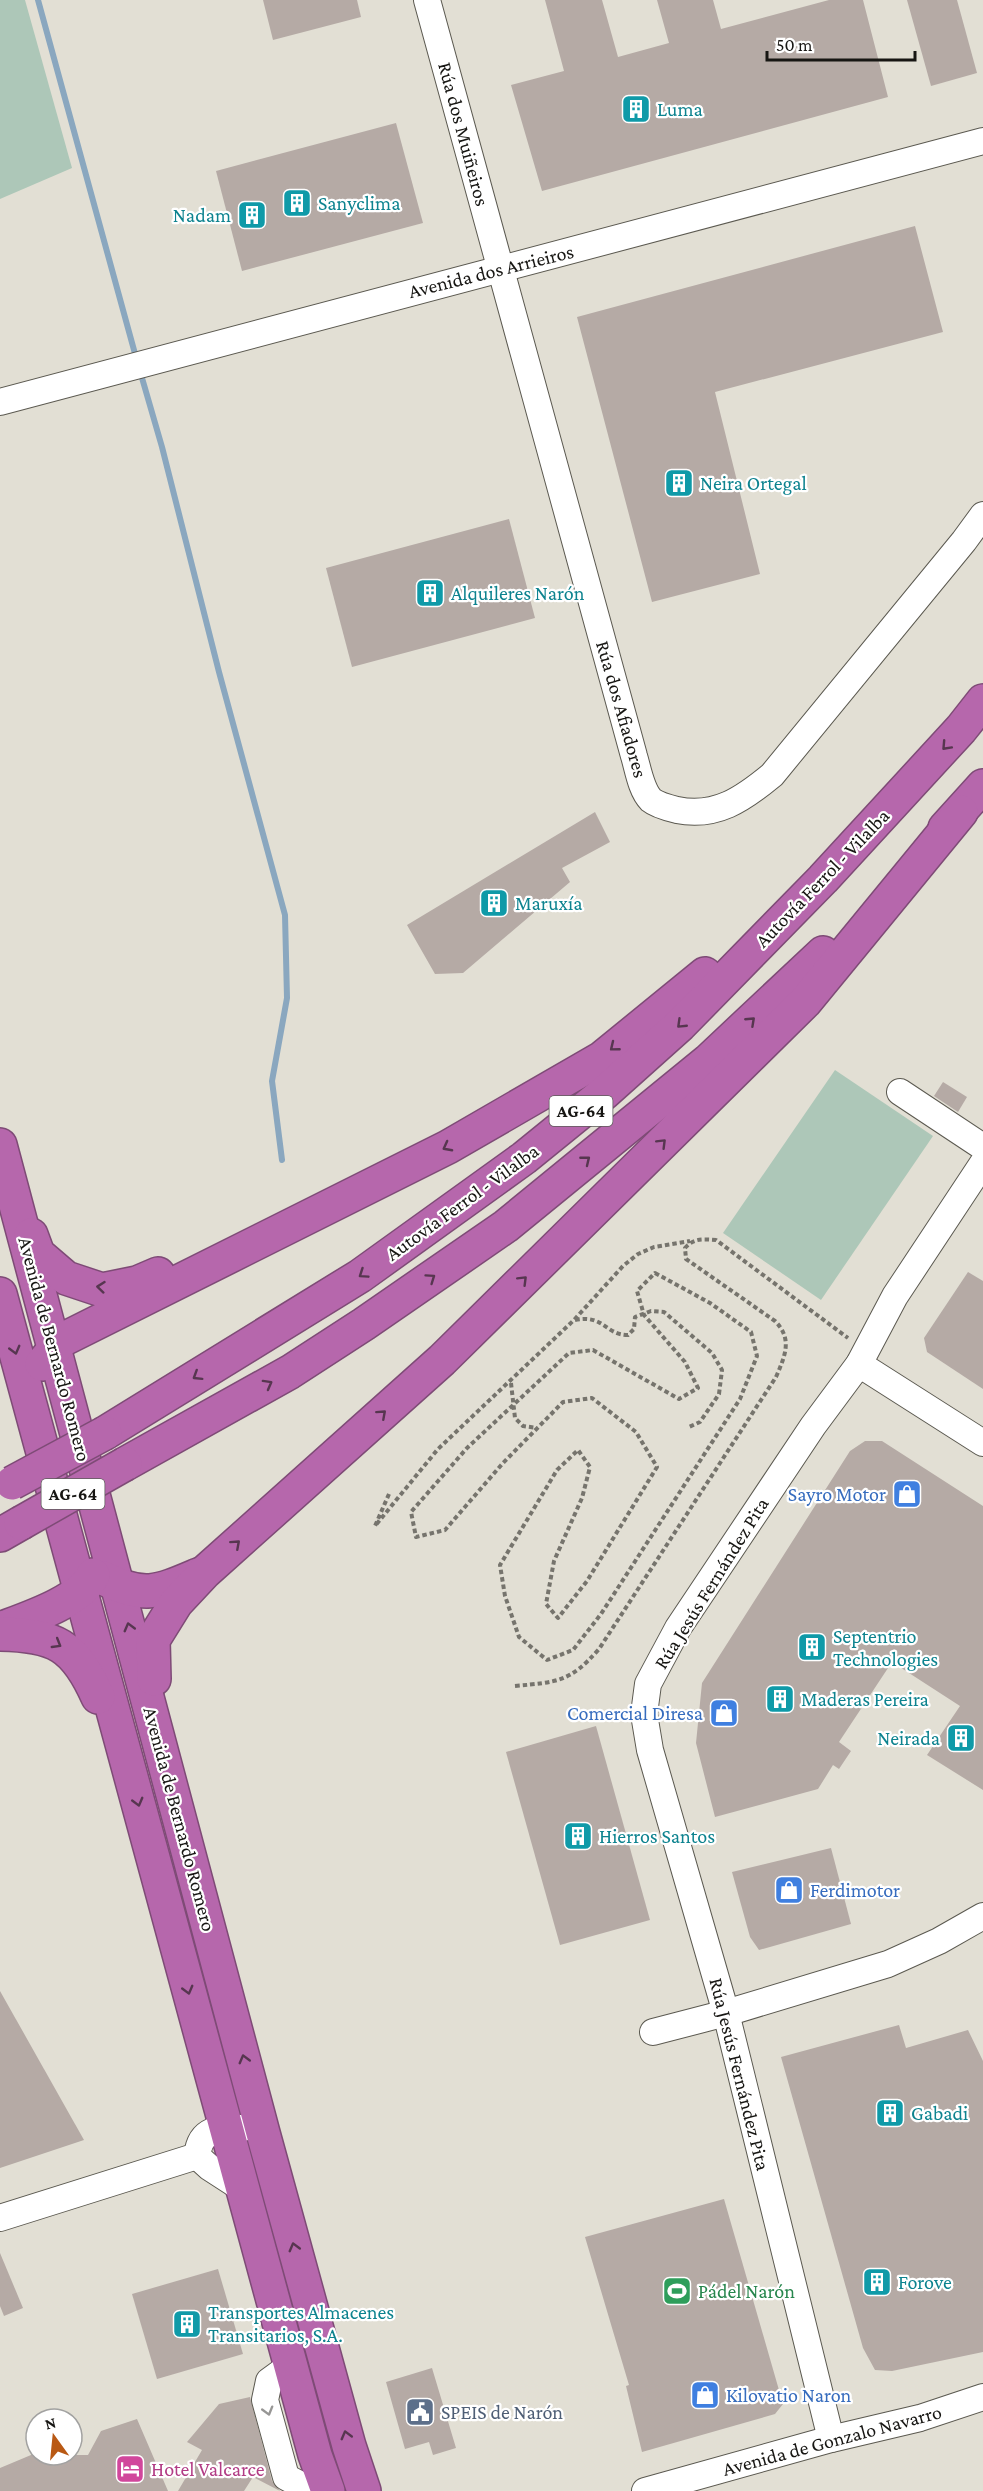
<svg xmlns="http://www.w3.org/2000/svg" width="983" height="2491" font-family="'Crimson Pro',serif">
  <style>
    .green { fill: #adc7b8 }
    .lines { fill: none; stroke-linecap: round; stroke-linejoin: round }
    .stream { stroke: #8aa7bf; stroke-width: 6 }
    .building { fill: #b5aaa5 }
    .minor-casing { stroke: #5b5950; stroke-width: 28 }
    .highway-casing { stroke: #7e4b76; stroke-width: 36 }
    .path { stroke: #76746d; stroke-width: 4; stroke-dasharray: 4.5 3; stroke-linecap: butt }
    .minor { stroke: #fff; stroke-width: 26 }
    .highway { stroke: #b667ac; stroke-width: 33 }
    .highway-bridge-casing { stroke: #7e4b76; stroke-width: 36; stroke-linecap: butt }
    .highway-bridge { stroke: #b667ac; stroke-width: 33 }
    .oneway { stroke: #573650 }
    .oneway2 { stroke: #979695 }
    .labels { text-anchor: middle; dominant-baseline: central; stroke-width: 4.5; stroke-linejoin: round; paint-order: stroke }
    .shield { fill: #fff; stroke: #5d5c5a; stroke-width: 1.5 }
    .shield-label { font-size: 18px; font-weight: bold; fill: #171613 }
    .culture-label { font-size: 20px; fill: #0d838f; stroke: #fff; text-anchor: start }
    .street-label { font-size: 20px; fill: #171613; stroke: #fff }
    .shop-label { font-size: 20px; fill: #366cbe; stroke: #fff; text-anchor: end }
    .leisure-label { font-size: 20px; fill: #27864d; stroke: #fff; text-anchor: start }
    .service-label { font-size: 20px; fill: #4e5e75; stroke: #fff; text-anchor: start }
    .hotel-label { font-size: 20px; fill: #b23c85; stroke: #fff; text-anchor: start }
  </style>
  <rect width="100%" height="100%" fill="#e2dfd4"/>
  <g class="green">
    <polygon points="0,0 25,0 72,168 0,199"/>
    <polygon points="835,1070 933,1136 821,1300 723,1233"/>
  </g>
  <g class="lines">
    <g class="stream">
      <polyline points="38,0 137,361"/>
      <polyline points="140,371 162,447 219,672 285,915 287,998 272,1081 282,1160"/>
    </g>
  </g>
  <g class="building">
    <polygon points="263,0 357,0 361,17 273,40"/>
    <polygon points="545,0 602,0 618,57 669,43 657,0 713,0 721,29 829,0 863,0 888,97 542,191 511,85 564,71"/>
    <polygon points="907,0 957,0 977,73 931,86"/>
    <polygon points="396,123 423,223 242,271 216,171"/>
    <polygon points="915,226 943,332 715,392 760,574 652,602 577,317"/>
    <polygon points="509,519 535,618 352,667 326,568"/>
    <polygon points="595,812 610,842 562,868 570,882 463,973 435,974 407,925"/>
    <polygon points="943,1082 967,1097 958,1112 934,1096"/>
    <polygon points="968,1272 983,1281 983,1389 927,1352 924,1338"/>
    <polygon points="865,1441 882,1441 983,1506 983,1790 927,1755 960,1706 892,1662 839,1742 851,1751 839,1769 833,1765 818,1789 715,1817 696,1743 702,1683 850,1451"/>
    <polygon points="596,1726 650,1920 560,1945 506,1752"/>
    <polygon points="831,1848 851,1924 759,1950 750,1937 732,1872"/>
    <polygon points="0,1991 84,2140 0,2168"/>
    <polygon points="899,2025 906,2048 968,2030 983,2061 983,2352 892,2371 875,2370 863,2348 781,2057"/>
    <polygon points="724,2199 783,2404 775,2414 642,2452 626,2386 629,2385 585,2237"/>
    <polygon points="0,2253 23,2308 4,2316 0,2306"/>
    <polygon points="218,2269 243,2354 157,2379 132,2294"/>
    <polygon points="432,2368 456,2448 433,2455 429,2442 405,2449 386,2382"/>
    <polygon points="250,2397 272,2481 280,2491 253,2477 244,2491 178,2491 202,2450 187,2442 219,2404"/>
    <polygon points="137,2419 168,2491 0,2491 0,2468 31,2455 88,2455 101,2431"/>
  </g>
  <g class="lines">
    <g class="minor-casing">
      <g id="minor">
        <path d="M427 0 634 756C638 769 641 790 651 800 657 805 669 808 677 810 716 818 743 799 772 775L964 541 983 515"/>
        <polyline points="0,402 983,141"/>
        <polyline points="900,1092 983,1147"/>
        <polyline points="859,1364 983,1443"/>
        <polyline points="653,2032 726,2013 888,1964 939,1941 983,1916"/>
        <path d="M243 2128C218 2128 200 2128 197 2156L209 2167 243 2189"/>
        <polyline points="0,2218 197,2156"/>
        <polyline points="291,2365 269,2381 265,2400 286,2477 312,2491"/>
        <polyline points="831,2439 726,2013 650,1750 644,1714 648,1684 678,1628 813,1426 859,1364 895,1296 983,1163"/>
        <polyline points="645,2491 831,2439 920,2418 983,2397"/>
      </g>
    </g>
    <g class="highway-casing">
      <g id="highway">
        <polyline points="945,828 983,786"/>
        <polyline points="0,1145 263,2133 349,2446 364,2491"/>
        <polyline points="31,1235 38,1254 66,1278 102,1290 137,1283 158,1274"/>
        <polyline points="0,1294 315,2455 328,2491"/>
        <polyline points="42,1364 62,1340 448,1147 602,1058 705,974"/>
        <polyline points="105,1433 360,1276 524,1158 604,1093 680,1025 823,879 961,729 983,701"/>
        <polyline points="125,1464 290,1372 364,1324 506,1226 708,1061 823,953"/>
        <polyline points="0,1535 21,1523"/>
        <path d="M103 1578C144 1599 158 1592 198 1575"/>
        <path d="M0 1629C26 1619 80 1602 93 1575"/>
        <path d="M0 1634C55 1635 75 1645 98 1697"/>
        <polyline points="154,1679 153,1640 176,1603 205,1572 442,1360 805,1002 961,812"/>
      </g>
    </g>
    <g class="path">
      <polygon points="655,1273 710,1303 751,1332 757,1356 740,1399 601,1614 573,1650 547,1660 519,1637 505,1596 500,1565 557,1470 578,1450 590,1467 582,1498 554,1561 546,1604 558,1618 587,1581 657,1467 636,1432 592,1398 563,1402 503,1463 445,1530 416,1537 411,1512 467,1448 569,1353 593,1350 679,1399 698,1388 685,1362 644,1315 637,1291"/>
      <path d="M575 1320C604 1314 605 1335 628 1335L634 1329 635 1317 651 1311 664 1312 712 1353 722 1370 719 1394 700 1422 689 1427"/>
      <polyline points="511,1383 515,1418 523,1426 537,1428"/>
      <polyline points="389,1494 375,1526 438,1449 574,1320 623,1266 638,1254 654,1247 690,1241"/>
      <path d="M515 1686C558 1682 570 1682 599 1649L776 1377C785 1356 793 1339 775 1321L686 1259 685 1248C694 1238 702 1239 716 1240L848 1338"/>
    </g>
    <use href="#minor" class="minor"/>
    <use href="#highway" class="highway"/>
    <g class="highway-bridge-casing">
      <g id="highway-bridge">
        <polyline points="12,1483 105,1433"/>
        <polyline points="21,1523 125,1464"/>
      </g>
    </g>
    <use href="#highway-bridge" class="highway-bridge"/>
  </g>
  <defs><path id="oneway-chevron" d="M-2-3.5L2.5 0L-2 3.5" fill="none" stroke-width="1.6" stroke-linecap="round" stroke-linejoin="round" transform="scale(1.5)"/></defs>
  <g class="oneway">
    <use href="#oneway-chevron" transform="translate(946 746) rotate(133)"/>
    <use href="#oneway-chevron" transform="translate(751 1021) rotate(-43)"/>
    <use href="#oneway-chevron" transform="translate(681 1024) rotate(136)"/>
    <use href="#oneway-chevron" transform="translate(614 1047) rotate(141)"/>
    <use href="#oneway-chevron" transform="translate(662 1143) rotate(-45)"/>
    <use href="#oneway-chevron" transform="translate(447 1147) rotate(152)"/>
    <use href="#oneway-chevron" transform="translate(586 1160) rotate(-39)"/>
    <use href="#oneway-chevron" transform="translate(363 1274) rotate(146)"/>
    <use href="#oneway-chevron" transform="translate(431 1278) rotate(-35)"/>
    <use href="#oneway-chevron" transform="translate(523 1280) rotate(-45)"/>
    <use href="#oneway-chevron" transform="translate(101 1287) rotate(-174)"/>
    <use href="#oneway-chevron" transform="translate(15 1350) rotate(75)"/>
    <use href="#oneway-chevron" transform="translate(197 1376) rotate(148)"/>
    <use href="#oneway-chevron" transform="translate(268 1384) rotate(-29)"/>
    <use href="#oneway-chevron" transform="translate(382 1414) rotate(-42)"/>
    <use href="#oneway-chevron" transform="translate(236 1544) rotate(-42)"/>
    <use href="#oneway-chevron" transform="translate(129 1627) rotate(-105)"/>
    <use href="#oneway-chevron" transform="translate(57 1644) rotate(31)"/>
    <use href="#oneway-chevron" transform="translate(138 1802) rotate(75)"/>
    <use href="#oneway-chevron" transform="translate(188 1990) rotate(75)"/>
    <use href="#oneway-chevron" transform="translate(244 2059) rotate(-105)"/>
    <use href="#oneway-chevron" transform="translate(294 2247) rotate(-105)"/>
    <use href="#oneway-chevron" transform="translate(346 2435) rotate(-105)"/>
  </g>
  <use class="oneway2" href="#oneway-chevron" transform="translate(268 2411) rotate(74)"/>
  <defs>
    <g id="building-square" transform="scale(1.5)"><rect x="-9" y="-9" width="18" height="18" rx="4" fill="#0f9aa8" stroke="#fff"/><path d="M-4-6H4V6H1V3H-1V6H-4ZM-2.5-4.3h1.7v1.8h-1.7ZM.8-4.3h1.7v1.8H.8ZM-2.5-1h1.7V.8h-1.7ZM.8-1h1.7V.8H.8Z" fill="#fff"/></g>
    <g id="shop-square" transform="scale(1.5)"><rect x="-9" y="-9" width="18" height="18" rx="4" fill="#3f7fe0" stroke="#fff"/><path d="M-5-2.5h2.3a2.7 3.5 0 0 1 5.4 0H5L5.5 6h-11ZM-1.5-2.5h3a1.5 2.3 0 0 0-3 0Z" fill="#fff"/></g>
    <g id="stadium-square" transform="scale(1.5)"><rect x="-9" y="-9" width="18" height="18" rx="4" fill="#2e9e5b" stroke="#fff"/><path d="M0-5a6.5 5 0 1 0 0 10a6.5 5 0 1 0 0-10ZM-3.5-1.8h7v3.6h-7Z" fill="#fff"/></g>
    <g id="civic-square" transform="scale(1.5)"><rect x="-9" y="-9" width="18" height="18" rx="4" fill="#5c6f8a" stroke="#fff"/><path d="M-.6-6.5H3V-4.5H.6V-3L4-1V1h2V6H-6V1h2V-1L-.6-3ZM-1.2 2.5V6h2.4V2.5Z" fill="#fff"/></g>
    <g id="hotel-square" transform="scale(1.5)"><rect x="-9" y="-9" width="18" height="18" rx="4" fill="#d1479c" stroke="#fff"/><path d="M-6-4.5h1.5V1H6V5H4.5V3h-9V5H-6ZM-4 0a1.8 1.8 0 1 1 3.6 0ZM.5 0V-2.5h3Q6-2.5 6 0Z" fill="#fff"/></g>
  </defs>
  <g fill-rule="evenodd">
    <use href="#building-square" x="636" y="109"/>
    <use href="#building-square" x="297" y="203"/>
    <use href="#building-square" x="252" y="215"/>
    <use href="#building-square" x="679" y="483"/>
    <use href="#building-square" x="430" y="593"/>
    <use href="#building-square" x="494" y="903"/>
    <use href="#shop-square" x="907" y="1494"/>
    <use href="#building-square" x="812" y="1647"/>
    <use href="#building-square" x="780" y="1699"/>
    <use href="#shop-square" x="724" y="1713"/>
    <use href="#building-square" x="961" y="1738"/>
    <use href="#building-square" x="578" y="1836"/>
    <use href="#shop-square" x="789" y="1890"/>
    <use href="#building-square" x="890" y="2113"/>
    <use href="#building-square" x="877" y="2282"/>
    <use href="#stadium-square" x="677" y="2291"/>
    <use href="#building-square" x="187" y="2324"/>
    <use href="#shop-square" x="705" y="2395"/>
    <use href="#civic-square" x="420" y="2412"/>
    <use href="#hotel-square" x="130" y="2469"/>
  </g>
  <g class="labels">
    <g class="shield">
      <rect x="549.5" y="1096" width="63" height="30" rx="4.5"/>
      <rect x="41.5" y="1479" width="63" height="30" rx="4.5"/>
    </g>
    <g class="shield-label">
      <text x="581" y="1111">AG-64</text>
      <text x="73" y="1494">AG-64</text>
    </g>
    <g class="culture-label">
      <text x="657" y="109">Luma</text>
      <text x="318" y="203">Sanyclima</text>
      <text x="231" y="215" text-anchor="end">Nadam</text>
      <text x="700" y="483">Neira Ortegal</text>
      <text x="451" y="593">Alquileres Narón</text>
      <text x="515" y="903">Maruxía</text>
      <text x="833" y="1636">Septentrio<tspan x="833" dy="23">Technologies</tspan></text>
      <text x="801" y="1699">Maderas Pereira</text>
      <text x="940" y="1738" text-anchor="end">Neirada</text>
      <text x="599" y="1836">Hierros Santos</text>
      <text x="911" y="2113">Gabadi</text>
      <text x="898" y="2282">Forove</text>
      <text x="208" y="2312">Transportes Almacenes<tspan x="208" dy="23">Transitarios, S.A.</tspan></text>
    </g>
    <g class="street-label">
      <text transform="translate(464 134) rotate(75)">Rúa dos Muiñeiros</text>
      <text transform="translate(491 271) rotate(-14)">Avenida dos Arrieiros</text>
      <text transform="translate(622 709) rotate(74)">Rúa dos Afiadores</text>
      <text transform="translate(822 878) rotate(-46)">Autovía Ferrol - Vilalba</text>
      <text transform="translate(462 1202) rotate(-36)">Autovía Ferrol - Vilalba</text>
      <text transform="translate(55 1349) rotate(75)">Avenida de Bernardo Romero</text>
      <text transform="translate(711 1583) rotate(-58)">Rúa Jesús Fernández Pita</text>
      <text transform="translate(180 1819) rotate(75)">Avenida de Bernardo Romero</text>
      <text transform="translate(740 2074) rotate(76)">Rúa Jesús Fernández Pita</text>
      <text transform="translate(832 2440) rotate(-15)">Avenida de Gonzalo Navarro</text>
    </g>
    <g class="shop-label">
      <text x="886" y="1494">Sayro Motor</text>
      <text x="703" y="1713">Comercial Diresa</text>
      <text x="810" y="1890" text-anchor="start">Ferdimotor</text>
      <text x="726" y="2395" text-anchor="start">Kilovatio Naron</text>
    </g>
    <g class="leisure-label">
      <text x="698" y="2291">Pádel Narón</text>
    </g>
    <g class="service-label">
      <text x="441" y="2412">SPEIS de Narón</text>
    </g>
    <g class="hotel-label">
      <text x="151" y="2469">Hotel Valcarce</text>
    </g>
  </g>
  <g transform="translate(54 2437) rotate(345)"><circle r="28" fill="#ffffff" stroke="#a2a2a1" stroke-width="1.5"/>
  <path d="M0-4.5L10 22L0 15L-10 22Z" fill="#b95914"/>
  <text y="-9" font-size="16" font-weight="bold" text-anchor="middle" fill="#171613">N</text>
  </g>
  <path d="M767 51v9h148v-9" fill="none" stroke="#171613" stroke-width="3"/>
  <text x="776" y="51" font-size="18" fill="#171613" stroke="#ffffff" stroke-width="4.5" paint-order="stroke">50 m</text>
</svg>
